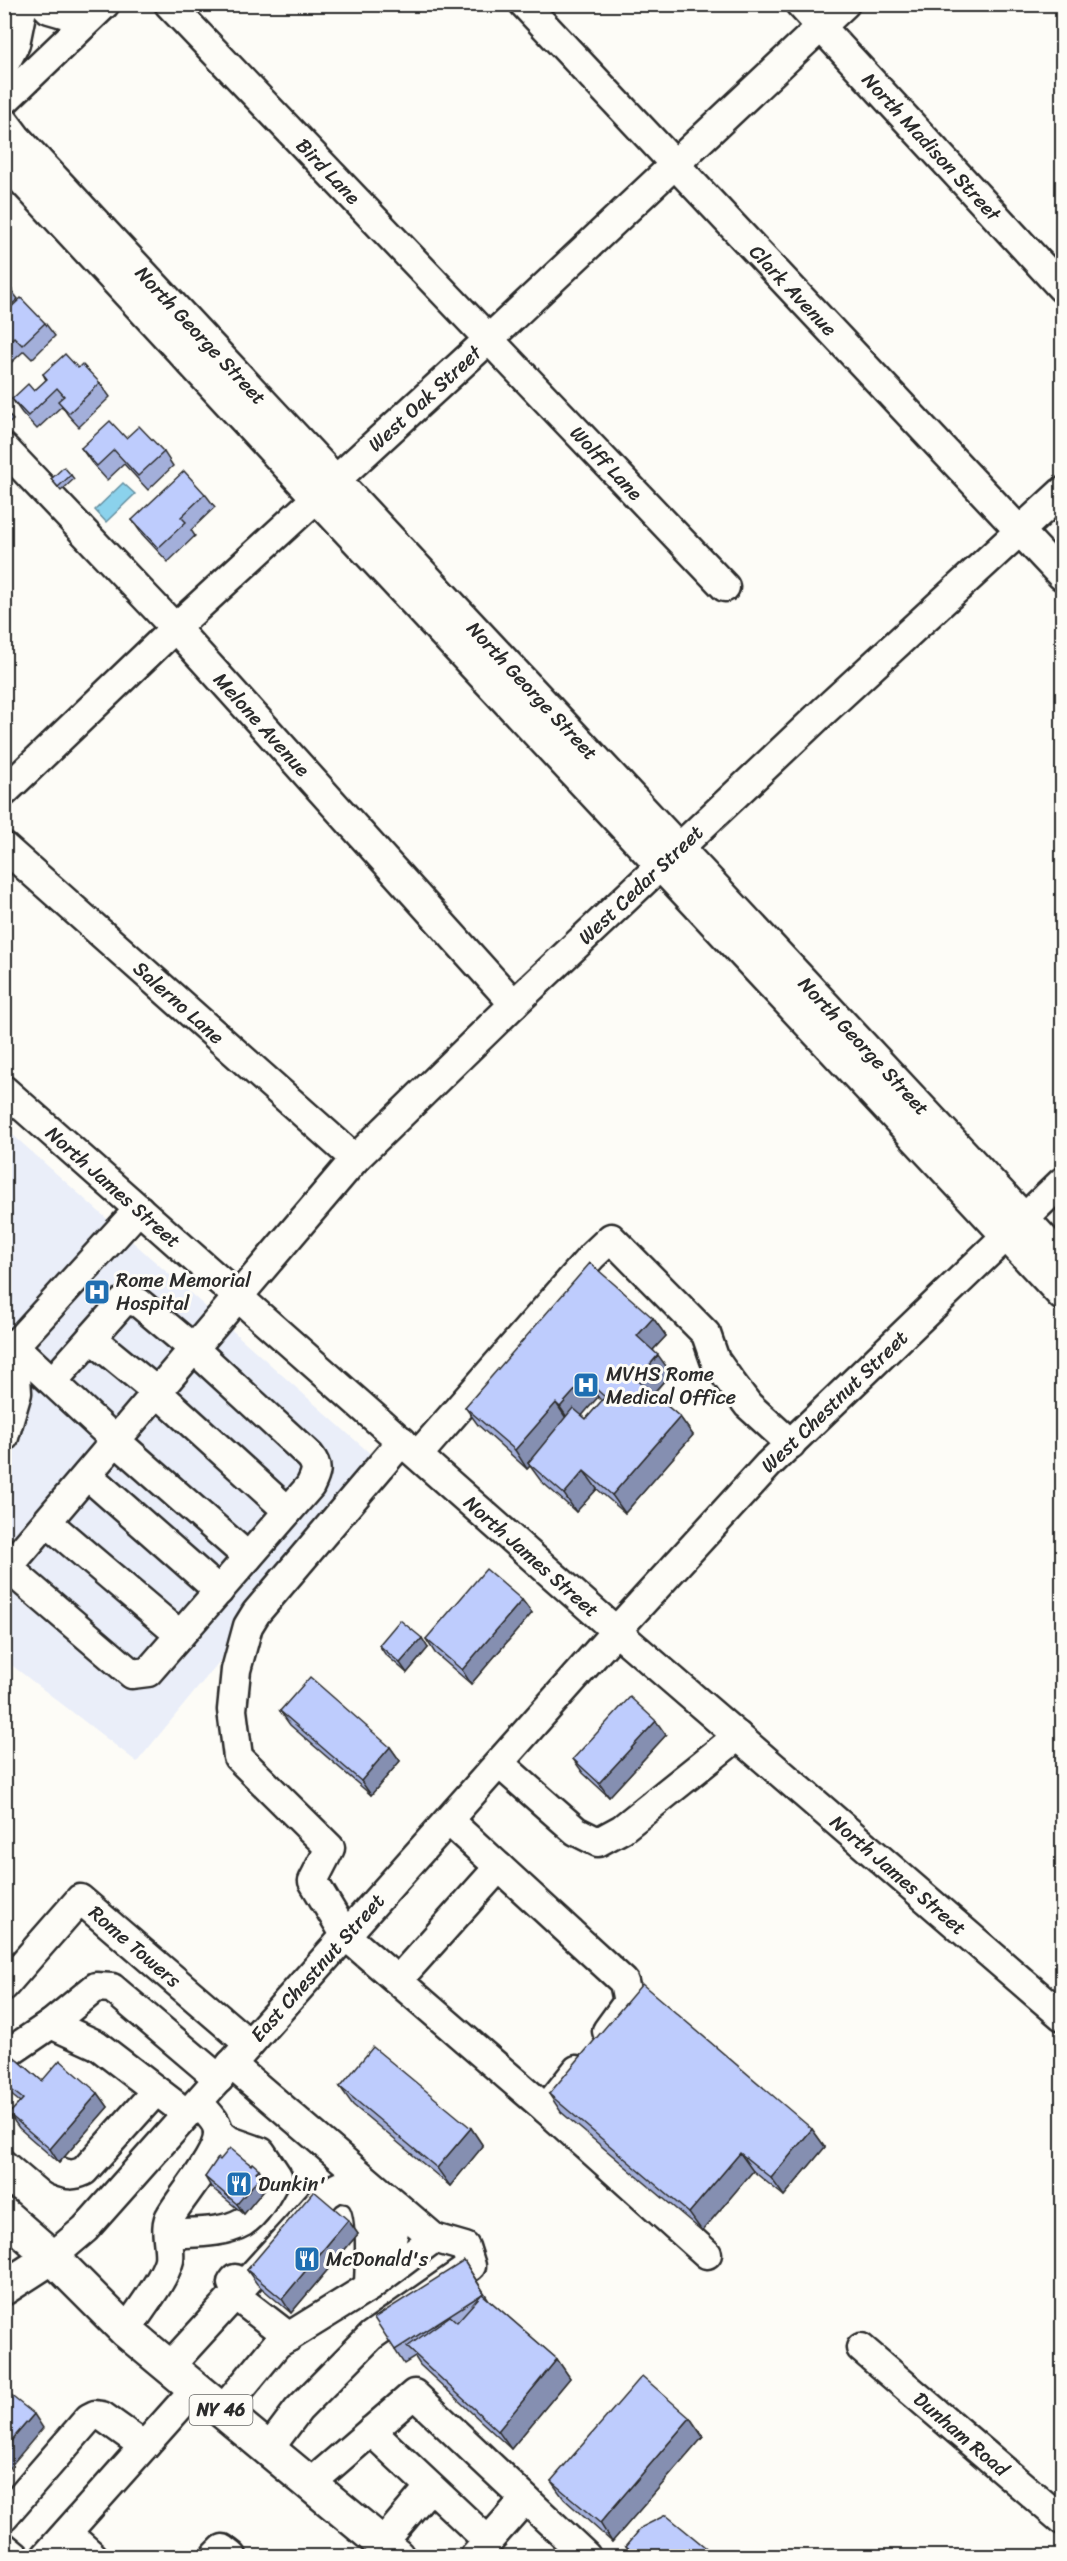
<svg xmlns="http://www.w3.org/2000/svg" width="1067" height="2561" font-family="Sriracha,sans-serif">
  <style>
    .built { fill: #eaeef9 }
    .water { fill: #8bd2ec; stroke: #658f9f; stroke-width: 1.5 }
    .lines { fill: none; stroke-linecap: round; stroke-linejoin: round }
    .minor-casing { stroke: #2b2b2b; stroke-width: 33 }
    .major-casing { stroke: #2b2b2b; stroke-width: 38 }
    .minor { stroke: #fdfcf7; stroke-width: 28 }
    .major { stroke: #fdfcf7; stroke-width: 33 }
    .wall { fill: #a3afda; stroke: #2b2b2b; stroke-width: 1.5; fill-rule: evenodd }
    .shaded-wall { fill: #858fb1; stroke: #2b2b2b; stroke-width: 1.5 }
    .building { fill: #beccfd; stroke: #2b2b2b; stroke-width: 1.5 }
    .labels { text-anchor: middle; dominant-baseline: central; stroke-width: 6; stroke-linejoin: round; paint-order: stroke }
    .shield { fill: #fdfcf7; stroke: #6a6a68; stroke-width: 1.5 }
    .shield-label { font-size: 18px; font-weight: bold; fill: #2b2b2b }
    .street-label { font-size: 20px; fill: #2b2b2b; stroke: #fdfcf7 }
    .poi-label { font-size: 20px; fill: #2b2b2b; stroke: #fdfcf7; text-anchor: start }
  </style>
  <rect width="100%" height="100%" fill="#fdfcf7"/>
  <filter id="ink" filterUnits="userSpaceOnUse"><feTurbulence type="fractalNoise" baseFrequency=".0167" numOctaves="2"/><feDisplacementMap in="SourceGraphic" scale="12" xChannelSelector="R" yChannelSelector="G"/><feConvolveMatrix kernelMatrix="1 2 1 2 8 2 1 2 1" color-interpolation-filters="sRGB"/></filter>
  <g filter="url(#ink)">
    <polygon class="built" points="4,1127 374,1457 228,1651 137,1762 5,1660"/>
    <polygon class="water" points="123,483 135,494 106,522 95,510"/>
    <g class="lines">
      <g class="minor-casing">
        <g id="minor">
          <polyline points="44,4 49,9 87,20"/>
          <path id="s1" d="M169 4 725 587"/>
          <path id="s2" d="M524 4 1062 576"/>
          <path id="s3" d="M800 4 1062 288"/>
          <polyline points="4,65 15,44 23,4"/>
          <polyline points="4,101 105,4"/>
          <path id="s4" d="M4 121 16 137 1062 1258"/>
          <polyline points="4,161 316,498 1062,1296"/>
          <path id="s5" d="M4 448 175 628 514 1004"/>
          <path id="s6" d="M4 792 175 628 489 339 845 4"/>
          <path id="s7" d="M4 847 355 1159"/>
          <path id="s8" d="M4 1090 616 1631 1062 2016"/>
          <polyline points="91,1338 157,1392 288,1511"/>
          <polyline points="4,1343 14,1346 116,1441 248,1557"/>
          <polyline points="4,1437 17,1393 14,1346 139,1209"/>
          <polyline points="402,1441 256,1613 248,1626 236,1670 232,1710 238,1757 330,1848 313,1881 346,1936 546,2109 577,2070"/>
          <polyline points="418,1455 592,1256 611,1238 706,1334 715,1360 730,1381 748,1405 791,1444"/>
          <polyline points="87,1475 219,1591"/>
          <polyline points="47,1522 180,1635"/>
          <path d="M8 1568 132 1674 148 1672 310 1486C316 1474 319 1467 310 1456L194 1349 139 1303 129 1300 123 1302 53 1381"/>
          <path id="s9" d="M4 1572 355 1159 514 1004 824 711 1062 492"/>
          <polyline points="500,1764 576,1831 598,1842 622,1829 738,1736"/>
          <polyline points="449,1821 624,1982 628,2002 607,2031"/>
          <polyline points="398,1980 499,1867"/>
          <path id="s10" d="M4 1986 80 1899 249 2044"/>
          <polyline points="51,2024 96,1987 112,1988 219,2079"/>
          <polyline points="4,2056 51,2024 97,2045 187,2114"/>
          <polyline points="231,2064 434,2238 465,2247 471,2266 371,2336 298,2410 268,2450"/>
          <polyline points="546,2109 707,2254"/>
          <path d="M4 2125 58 2171C68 2175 73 2176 84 2171L155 2092"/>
          <polyline points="368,2205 388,2214 395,2227 390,2248 373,2280"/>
          <path d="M168 2234C192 2232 222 2234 243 2222 258 2213 269 2190 277 2176L261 2152 230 2141 218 2132"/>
          <path id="s11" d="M52 2257 85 2229 616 1631 768 1465 1062 1182"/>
          <polyline points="235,2279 232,2283 237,2295 245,2303 289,2337"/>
          <path d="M126 2331C138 2312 164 2281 169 2260 171 2246 163 2227 171 2215 182 2195 220 2154 218 2132 218 2121 204 2110 198 2102"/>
          <path id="s12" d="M861 2348 1062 2520"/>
          <path d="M169 2367 327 2194 338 2187C343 2188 352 2189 356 2192 376 2205 369 2265 369 2287"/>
          <polyline points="222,2411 277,2344 369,2287 434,2238"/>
          <polyline points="371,2431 488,2541"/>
          <polyline points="310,2484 414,2394 586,2556"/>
          <polyline points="4,2516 89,2418 95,2415 102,2416 144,2446"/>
          <polyline points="67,2533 93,2556"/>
          <polyline points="382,2544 430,2487"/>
          <polyline points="4,2547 15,2556"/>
          <polyline points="46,2556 195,2389"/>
          <polyline points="216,2556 223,2549 232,2556"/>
          <polyline points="475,2556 525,2499"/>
        </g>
      </g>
      <g class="major-casing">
        <g id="major">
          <polyline points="4,2215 52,2257 126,2331 397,2556"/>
          <polyline points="4,2288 52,2257"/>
        </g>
      </g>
      <use href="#minor" class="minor"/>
      <use href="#major" class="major"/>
    </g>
    <g class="wall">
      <polygon points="4,281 18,299 4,311"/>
      <polygon points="4,314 45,323 55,336 32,359 24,351 4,369"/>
      <polygon points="78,368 100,383 110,397 79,427 68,415 62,406 37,429 22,413 12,399 34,391 46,380 43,374"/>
      <polygon points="4,409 13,420 4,428"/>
      <polygon points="126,438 164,452 173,466 148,490 124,464 107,480 91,462 81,448"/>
      <polygon points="71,475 74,479 61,491 51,479"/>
      <polygon points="205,494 215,507 191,530 195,536 168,562 142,534 132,520"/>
      <path d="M653 1318 666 1336 653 1350 671 1373 653 1394 680 1417 693 1435 625 1513 597 1489 576 1512 541 1481 530 1466 527 1469 478 1425 465 1407ZM598 1397 602 1401 586 1419 582 1415Z"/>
      <polygon points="522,1600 532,1613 471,1684 435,1653 426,1639"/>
      <polygon points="379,1645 428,1648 407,1673 385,1654"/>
      <polygon points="280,1711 390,1747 400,1761 371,1795 290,1725"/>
      <polygon points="666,1735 609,1797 583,1773 573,1759"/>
      <polygon points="4,2048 42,2081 98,2093 108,2107 59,2163 19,2128 9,2114 20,2102 4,2089"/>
      <polygon points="340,2087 471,2128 483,2146 450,2186 353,2105"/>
      <polygon points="549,2094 812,2129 825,2147 784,2196 753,2171 702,2231 561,2112"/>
      <polygon points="220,2160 265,2178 263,2180 267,2186 244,2214 211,2187 205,2177"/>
      <polygon points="348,2220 358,2234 291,2313 257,2284 247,2270"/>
      <polygon points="464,2261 489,2300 557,2359 570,2378 511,2449 420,2365 415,2357 404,2364 395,2350"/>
      <polygon points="690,2418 703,2437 612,2542 564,2499 551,2481"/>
      <polygon points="626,2546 716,2556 633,2556"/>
    </g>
    <g class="shaded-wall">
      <polygon points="653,1318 666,1336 649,1354 637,1336"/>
      <polygon points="658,1355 671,1373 649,1398 637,1380"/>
      <polygon points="585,1379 598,1397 573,1426 560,1407"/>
      <polygon points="556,1403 568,1421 528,1463 530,1466 527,1469 515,1450"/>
      <polygon points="680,1417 693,1435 625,1513 612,1495"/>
      <polygon points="584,1471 597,1489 576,1512 564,1494"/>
      <polygon points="522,1600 532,1613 471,1684 462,1670"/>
      <polygon points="422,1638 428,1648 407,1673 400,1663"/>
      <polygon points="656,1721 666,1735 609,1797 599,1783"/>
      <polygon points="390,1747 400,1761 371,1795 361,1781"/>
      <polygon points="98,2093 108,2107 59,2163 50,2149"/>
      <polygon points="471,2128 483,2146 450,2186 437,2168"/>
      <polygon points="812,2129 825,2147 784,2196 771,2178"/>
      <polygon points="740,2153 753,2171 702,2231 689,2213"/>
      <polygon points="259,2169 265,2178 263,2180 267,2186 244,2214 237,2204 256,2172"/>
      <polygon points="348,2220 358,2234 291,2313 282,2299"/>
      <polygon points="557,2359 570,2378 511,2449 498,2431"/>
      <polygon points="34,2414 43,2428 4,2474 4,2449"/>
      <polygon points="690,2418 703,2437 612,2542 600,2523"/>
    </g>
    <g class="building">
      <polygon points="4,281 12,290 4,296"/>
      <polygon points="21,298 45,323 22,345 14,337 4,346 4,314"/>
      <polygon points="65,354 78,368 82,364 100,383 69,413 58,401 64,396 57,388 28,416 12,399 28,384 34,391 47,379 43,374"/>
      <polygon points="4,409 10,416 4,421"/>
      <polygon points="110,421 126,438 139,426 164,452 138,476 114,450 97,466 81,448"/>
      <polygon points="64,467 71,475 58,487 51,479"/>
      <polygon points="184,471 205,494 181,517 186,522 158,548 132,520"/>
      <polygon points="590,1263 653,1318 637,1336 658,1355 637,1380 680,1417 612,1495 584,1471 564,1494 528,1463 573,1408 586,1419 605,1397 585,1379 560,1407 556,1403 515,1450 465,1407"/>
      <polygon points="486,1569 522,1600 462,1670 426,1639"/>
      <polygon points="400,1620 422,1638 400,1663 379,1645"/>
      <polygon points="310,1677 390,1747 361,1781 280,1711"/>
      <polygon points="630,1697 656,1721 599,1783 573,1759"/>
      <polygon points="642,1984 812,2129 771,2178 740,2153 689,2213 549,2094"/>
      <polygon points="373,2047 471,2128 437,2168 340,2087"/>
      <polygon points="4,2048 42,2081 60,2060 98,2093 50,2149 9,2114 23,2099 4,2084"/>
      <polygon points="230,2148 251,2165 252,2163 259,2169 256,2172 261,2176 237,2204 205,2177 218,2158 220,2160"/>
      <polygon points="314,2191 348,2220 282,2299 247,2270"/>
      <polygon points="464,2261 484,2293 395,2350 374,2318"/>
      <polygon points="482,2294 557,2359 498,2431 407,2347 450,2316 457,2322"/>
      <polygon points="642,2376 690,2418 600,2523 551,2481"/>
      <polygon points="4,2390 34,2414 4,2449"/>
      <polygon points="666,2515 716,2556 638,2556 626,2546 642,2527"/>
    </g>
  </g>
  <defs>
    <g id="hospital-square" transform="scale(1.35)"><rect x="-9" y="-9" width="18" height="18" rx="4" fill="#1f6fb2" stroke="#fdfcf7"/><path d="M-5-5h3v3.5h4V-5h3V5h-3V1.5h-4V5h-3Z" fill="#fff"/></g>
    <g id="restaurant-square" transform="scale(1.35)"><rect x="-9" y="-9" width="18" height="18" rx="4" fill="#1f6fb2" stroke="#fdfcf7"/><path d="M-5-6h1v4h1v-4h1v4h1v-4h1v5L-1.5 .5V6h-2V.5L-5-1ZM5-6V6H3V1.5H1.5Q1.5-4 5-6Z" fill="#fff"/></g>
  </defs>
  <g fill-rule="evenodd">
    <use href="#hospital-square" x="97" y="1292"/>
    <use href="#hospital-square" x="586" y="1385"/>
    <use href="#restaurant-square" x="239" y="2184"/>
    <use href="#restaurant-square" x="307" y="2259"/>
  </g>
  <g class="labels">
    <rect class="shield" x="189.5" y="2395" width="63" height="30" rx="4.5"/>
    <g class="shield-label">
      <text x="221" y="2410">NY 46</text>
    </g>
    <g class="street-label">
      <text stroke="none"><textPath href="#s3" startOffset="194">North Madison Street</textPath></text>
      <text stroke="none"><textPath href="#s1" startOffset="231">Bird Lane</textPath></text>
      <text stroke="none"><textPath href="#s2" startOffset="393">Clark Avenue</textPath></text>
      <text stroke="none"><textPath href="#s4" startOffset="291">North George Street</textPath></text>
      <text stroke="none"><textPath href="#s6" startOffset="576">West Oak Street</textPath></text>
      <text stroke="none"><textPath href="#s1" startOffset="634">Wolff Lane</textPath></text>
      <text stroke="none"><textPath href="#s4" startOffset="777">North George Street</textPath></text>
      <text stroke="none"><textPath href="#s5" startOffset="378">Melone Avenue</textPath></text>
      <text stroke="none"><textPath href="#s9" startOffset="938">West Cedar Street</textPath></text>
      <text stroke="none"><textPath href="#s7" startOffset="234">Salerno Lane</textPath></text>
      <text stroke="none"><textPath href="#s4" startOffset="1263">North George Street</textPath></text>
      <text stroke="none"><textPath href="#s8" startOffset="146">North James Street</textPath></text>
      <text stroke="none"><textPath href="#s11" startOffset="1160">West Chestnut Street</textPath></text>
      <text stroke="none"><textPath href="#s8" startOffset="704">North James Street</textPath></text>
      <text stroke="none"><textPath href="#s8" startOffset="1190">North James Street</textPath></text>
      <text stroke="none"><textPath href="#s10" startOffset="188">Rome Towers</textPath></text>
      <text stroke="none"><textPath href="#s11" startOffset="393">East Chestnut Street</textPath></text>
      <text stroke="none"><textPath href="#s12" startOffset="132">Dunham Road</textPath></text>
    </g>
    <g class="poi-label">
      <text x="116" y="1280">Rome Memorial<tspan x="116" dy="23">Hospital</tspan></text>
      <text x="606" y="1374">MVHS Rome<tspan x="606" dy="23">Medical Office</tspan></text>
      <text x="258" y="2184">Dunkin'</text>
      <text x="326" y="2259">McDonald's</text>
    </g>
  </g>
  <rect width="1067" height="2561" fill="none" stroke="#fdfcf7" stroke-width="24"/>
  <rect x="12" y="12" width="1043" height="2537" fill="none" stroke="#2b2b2b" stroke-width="2" filter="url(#ink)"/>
</svg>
